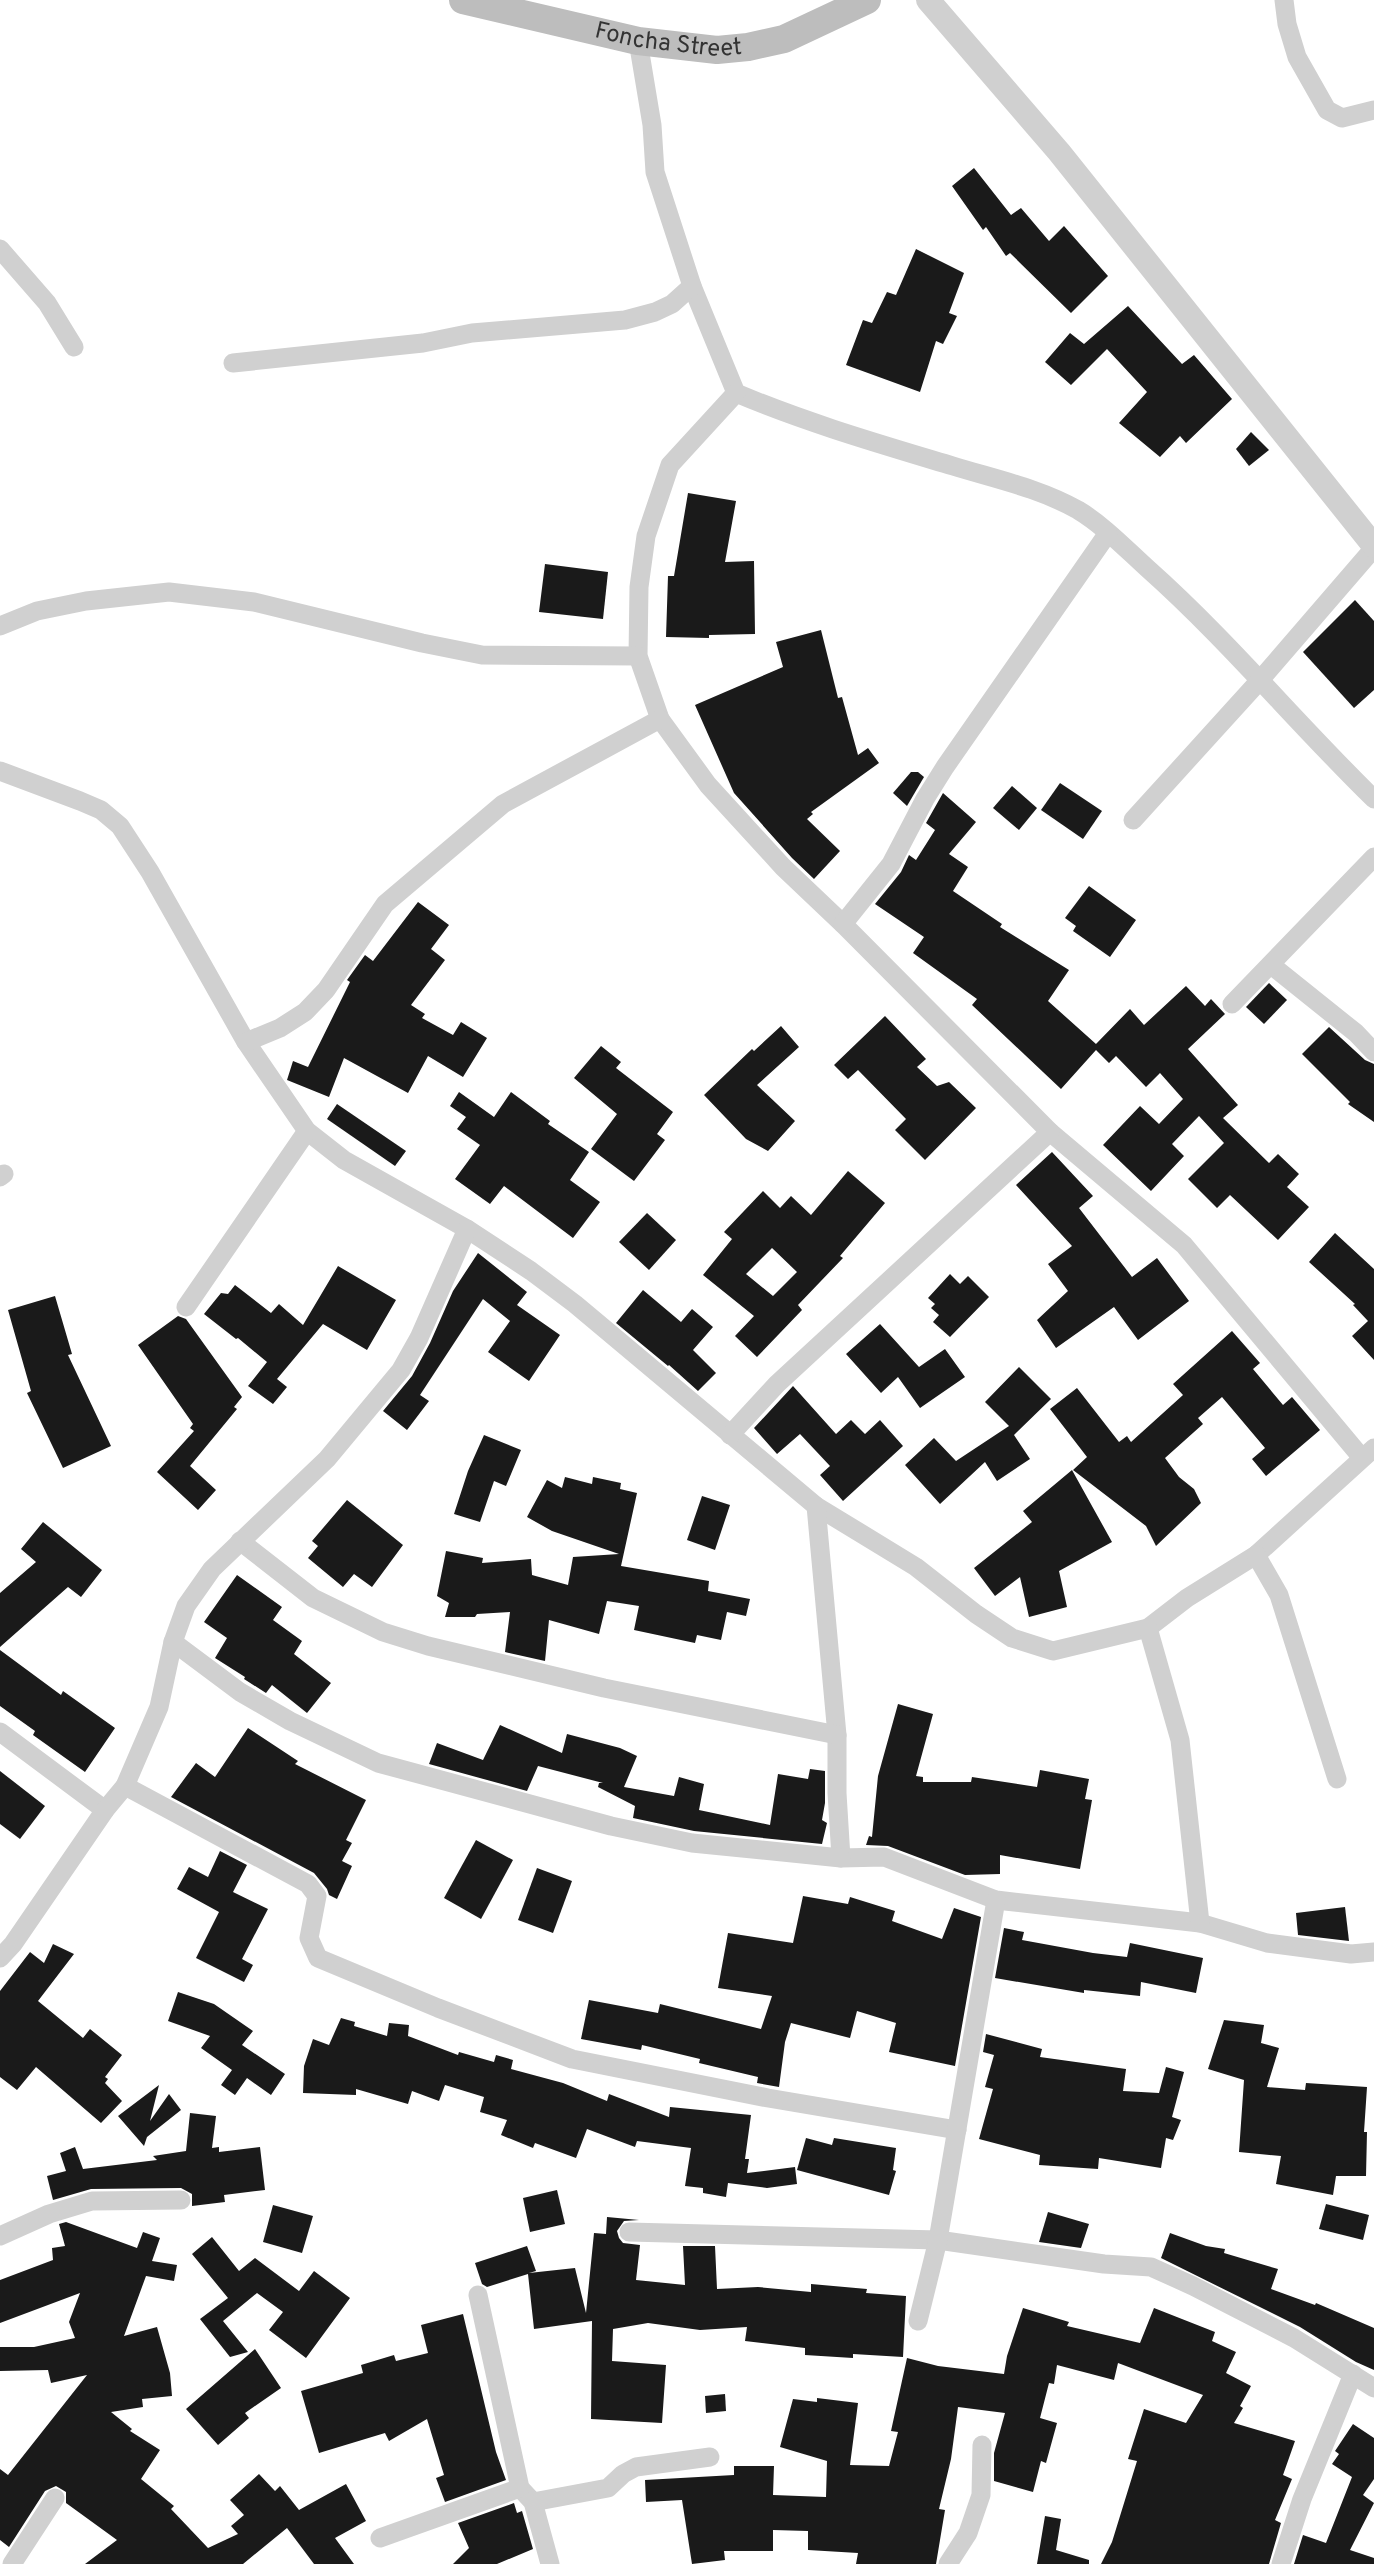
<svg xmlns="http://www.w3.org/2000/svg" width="1374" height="2564" font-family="Overpass,sans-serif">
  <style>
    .building { fill: #1a1a1a; fill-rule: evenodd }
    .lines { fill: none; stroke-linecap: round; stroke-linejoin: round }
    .minor { stroke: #d0d0d0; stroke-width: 19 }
    .tertiary { stroke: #d0d0d0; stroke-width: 24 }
    .secondary { stroke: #bdbdbd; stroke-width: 28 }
    .labels { text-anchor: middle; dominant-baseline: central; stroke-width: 7; stroke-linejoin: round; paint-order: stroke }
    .street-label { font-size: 24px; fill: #333; stroke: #fff }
  </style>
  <rect width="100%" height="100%" fill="#fff"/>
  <g class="building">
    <polygon points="974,168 1011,215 1021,208 1049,241 1064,226 1108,276 1071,313 1010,253 1006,256 986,227 983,230 952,186"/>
    <polygon points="916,249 964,273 949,313 957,316 943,344 936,341 920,392 846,365 863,320 872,323 887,292 896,295"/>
    <polygon points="1128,306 1182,364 1194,355 1232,399 1186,443 1180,436 1160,457 1119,423 1147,392 1107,349 1071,385 1045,362 1070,333 1084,344"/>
    <polygon points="1251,432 1269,450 1249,466 1236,449"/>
    <polygon points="688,493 736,501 725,562 754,561 755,634 709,635 709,638 666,637 668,576 674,576"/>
    <polygon points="545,564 608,572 603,619 539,612"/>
    <polygon points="1355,600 1374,621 1374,690 1354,708 1303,652"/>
    <polygon points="821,630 838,698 842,697 858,755 868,748 879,763 811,812 813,814 807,819 840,851 814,879 792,858 734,793 695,705 783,667 776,642"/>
    <polygon points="911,772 918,772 924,777 907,806 893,793"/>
    <polygon points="1060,783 1102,811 1083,839 1041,810"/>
    <polygon points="1012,786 1037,808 1019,830 993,808"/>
    <polygon points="943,793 976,822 949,854 968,867 953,891 1002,924 1000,927 1069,970 1048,1001 1096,1044 1130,1009 1144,1025 1186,986 1205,1006 1211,999 1225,1014 1188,1049 1238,1105 1223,1118 1269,1163 1278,1154 1299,1174 1287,1187 1309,1207 1278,1240 1230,1195 1217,1208 1188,1179 1224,1143 1199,1116 1172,1144 1184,1156 1151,1191 1103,1145 1140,1106 1159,1124 1183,1099 1160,1073 1146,1087 1116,1056 1109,1063 1096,1050 1061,1089 972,1005 977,999 913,953 924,937 875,904 901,872 909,855 916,860 935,830 926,823"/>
    <polygon points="1089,886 1136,920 1110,957 1073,931 1076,926 1065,918"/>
    <polygon points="418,902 449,925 431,949 445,960 411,1005 425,1014 422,1018 453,1035 461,1022 487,1038 463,1077 428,1056 408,1093 344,1058 329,1097 287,1080 293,1061 308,1067 350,982 347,980 365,955 373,961"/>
    <polygon points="1269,983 1287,1000 1264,1024 1246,1007"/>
    <polygon points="885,1016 926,1059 917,1067 937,1086 949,1082 976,1108 925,1160 895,1130 906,1119 858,1070 848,1079 834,1065"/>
    <polygon points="781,1026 799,1047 757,1085 795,1121 768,1151 746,1139 704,1095 752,1049 754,1051"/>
    <polygon points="1329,1027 1365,1060 1374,1064 1374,1122 1348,1104 1350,1102 1302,1054"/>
    <polygon points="601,1046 621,1062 616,1068 673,1112 657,1134 665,1140 634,1181 591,1149 617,1114 574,1078"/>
    <polygon points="459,1092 494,1117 511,1092 550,1121 548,1124 589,1152 570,1180 600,1202 573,1238 504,1186 490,1204 455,1179 480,1145 457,1129 466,1117 450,1106"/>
    <polygon points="337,1104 406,1151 395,1166 327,1119"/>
    <polygon points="1052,1152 1093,1196 1079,1208 1132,1277 1157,1258 1189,1301 1138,1340 1114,1307 1056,1348 1037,1320 1068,1291 1048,1264 1072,1246 1016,1185"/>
    <path d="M848 1171 885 1203 840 1256 843 1258 798 1305 802 1310 757 1357 735 1336 754 1316 703 1275 732 1239 724 1232 763 1191 780 1208 791 1196 811 1215ZM772 1248 797 1272 773 1296 746 1274Z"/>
    <polygon points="647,1213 676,1240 649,1270 619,1242"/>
    <polygon points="1335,1233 1374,1269 1374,1360 1352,1336 1368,1321 1353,1305 1355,1304 1309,1262"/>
    <polygon points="478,1253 527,1292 517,1305 560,1335 529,1381 488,1352 510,1321 483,1299 420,1395 429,1401 407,1430 383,1411 412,1376 430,1343 453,1291"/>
    <polygon points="338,1266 396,1300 367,1350 323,1324 277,1379 287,1387 273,1404 248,1386 267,1362 238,1338 236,1339 204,1314 221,1293 228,1294 235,1285 271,1313 279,1304 303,1325"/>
    <polygon points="950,1274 960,1284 968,1276 989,1297 950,1337 933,1322 939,1315 931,1308 935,1304 928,1298"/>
    <polygon points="643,1290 681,1322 692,1309 713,1327 693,1350 716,1373 698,1391 669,1365 668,1366 616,1323"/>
    <polygon points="55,1296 72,1354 68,1355 111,1446 63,1468 27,1393 31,1391 8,1310"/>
    <polygon points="178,1316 186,1319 242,1397 234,1407 237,1409 190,1466 216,1490 198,1510 157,1472 194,1431 190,1428 193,1424 138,1345"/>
    <polygon points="880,1324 919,1367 945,1349 965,1377 920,1408 898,1377 881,1393 846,1354"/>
    <polygon points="1232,1331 1260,1363 1253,1369 1283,1405 1292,1397 1320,1430 1266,1476 1252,1459 1265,1448 1222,1397 1198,1418 1203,1424 1165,1458 1179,1477 1194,1489 1201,1503 1156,1546 1146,1526 1073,1470 1087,1457 1050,1409 1077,1388 1119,1442 1127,1436 1131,1442 1183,1395 1173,1384"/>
    <polygon points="1019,1367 1051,1399 1014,1435 1030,1459 997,1481 985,1462 940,1504 905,1465 934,1438 956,1461 1009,1426 985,1402"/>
    <polygon points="793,1386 836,1434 851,1420 865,1434 880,1420 903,1446 843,1501 820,1475 830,1466 800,1434 777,1454 754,1428"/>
    <polygon points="484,1435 521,1450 506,1486 494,1481 480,1522 454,1514 468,1471"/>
    <polygon points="1072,1470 1112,1542 1059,1571 1067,1607 1029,1617 1020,1577 995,1596 974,1568 1032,1522 1023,1511"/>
    <polygon points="565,1477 592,1484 593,1477 621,1483 620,1489 637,1493 621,1566 709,1581 708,1591 750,1599 746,1616 727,1612 721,1640 697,1635 695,1643 634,1630 639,1606 607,1601 599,1634 549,1620 545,1661 505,1652 510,1612 477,1614 475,1617 445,1617 449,1603 437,1596 446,1551 483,1558 482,1563 531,1559 532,1575 568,1585 573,1557 619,1554 552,1531 527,1517 547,1480 562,1488"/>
    <polygon points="702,1496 730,1505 715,1550 687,1540"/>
    <polygon points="347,1500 403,1545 372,1587 354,1574 343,1587 308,1558 318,1546 312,1541"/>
    <polygon points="43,1522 102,1570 81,1597 68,1587 0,1647 0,1593 36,1562 21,1549"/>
    <polygon points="237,1575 282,1607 273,1620 302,1641 294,1654 331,1683 307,1713 272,1685 266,1693 244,1679 245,1677 215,1658 227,1638 204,1622"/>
    <polygon points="0,1650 61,1695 63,1691 115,1728 85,1772 33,1735 35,1731 0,1706"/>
    <polygon points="898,1704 933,1714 916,1776 923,1777 923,1782 971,1782 972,1777 1037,1787 1040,1770 1089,1779 1085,1799 1092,1800 1080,1869 1000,1855 1000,1874 965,1875 888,1846 866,1845 869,1836 872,1837 878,1776"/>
    <polygon points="500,1725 562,1753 567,1734 620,1748 637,1756 624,1787 674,1796 679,1777 704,1784 699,1810 770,1825 778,1774 808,1779 810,1769 825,1771 825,1803 822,1820 827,1823 822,1844 694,1831 633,1818 635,1806 598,1787 599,1783 603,1783 538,1766 527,1791 429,1764 437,1743 483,1760"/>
    <polygon points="248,1728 298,1761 295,1764 366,1800 346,1840 352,1843 342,1861 352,1866 337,1899 329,1895 327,1889 314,1873 171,1797 196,1763 215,1777"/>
    <polygon points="0,1771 45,1806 20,1839 0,1824"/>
    <polygon points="476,1840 513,1860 481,1919 444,1898"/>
    <polygon points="220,1851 247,1865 233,1892 268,1909 242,1959 253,1965 244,1982 196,1958 219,1912 177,1889 189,1867 208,1877"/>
    <polygon points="537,1868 572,1881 553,1933 518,1920"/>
    <polygon points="803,1896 848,1904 850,1897 895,1911 892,1921 942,1939 954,1908 981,1917 955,2066 889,2052 896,2023 857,2011 850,2038 791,2023 785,2042 779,2087 757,2083 758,2077 699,2063 700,2059 642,2045 641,2050 581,2039 589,2000 658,2013 660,2004 761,2029 772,1996 718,1988 728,1933 793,1943"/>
    <polygon points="1345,1907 1349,1941 1298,1935 1296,1913"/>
    <polygon points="1004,1928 1024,1932 1022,1940 1093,1953 1127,1957 1130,1943 1203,1958 1196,1993 1141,1982 1140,1996 1084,1990 1084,1993 995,1978"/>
    <polygon points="53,1944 74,1954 38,2001 83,2038 90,2029 122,2055 105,2077 108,2079 105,2083 122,2101 101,2123 36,2067 17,2090 0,2077 0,1991 30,1952 44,1963"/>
    <polygon points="178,1992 214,2004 253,2031 242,2045 285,2074 271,2095 247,2078 235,2095 221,2085 232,2070 201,2048 210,2036 168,2021"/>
    <polygon points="341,2018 355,2022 354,2026 387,2036 389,2023 409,2025 408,2036 458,2055 459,2052 494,2062 496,2055 513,2060 511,2069 563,2083 607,2101 609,2094 669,2117 670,2107 751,2115 745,2159 749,2159 747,2173 795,2167 797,2184 767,2188 728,2183 726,2197 703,2193 703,2188 685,2186 691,2148 637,2141 635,2147 587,2129 576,2158 535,2143 533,2148 501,2135 507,2120 480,2112 484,2097 445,2085 439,2101 412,2091 408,2104 356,2089 356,2095 303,2093 304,2066 313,2039 329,2045"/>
    <polygon points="1224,2020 1264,2025 1261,2043 1279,2048 1267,2087 1305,2090 1306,2083 1367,2087 1364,2132 1367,2132 1366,2176 1336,2176 1333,2195 1276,2184 1281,2156 1239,2152 1244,2080 1208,2069"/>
    <polygon points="986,2034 1042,2049 1040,2057 1126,2069 1123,2091 1159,2093 1166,2067 1184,2072 1172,2117 1181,2120 1173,2140 1166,2138 1161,2168 1099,2158 1098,2169 1039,2165 1040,2155 979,2139 993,2089 985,2087 994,2055 983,2052"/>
    <polygon points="159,2085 150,2121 169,2094 181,2110 147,2137 144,2146 118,2116"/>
    <polygon points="190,2113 216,2116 212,2148 219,2147 219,2152 260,2147 265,2190 224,2195 225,2202 192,2206 192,2194 181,2188 91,2189 53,2200 47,2176 66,2171 60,2153 75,2147 83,2169 157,2160 153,2156 186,2151"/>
    <polygon points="806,2138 832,2145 834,2138 896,2148 893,2170 896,2171 889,2195 797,2170"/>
    <polygon points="557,2190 565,2224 530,2232 523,2198"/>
    <polygon points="1326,2204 1369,2215 1363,2240 1319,2229"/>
    <polygon points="273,2205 313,2216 302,2253 263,2242"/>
    <polygon points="1048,2212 1089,2224 1081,2248 1039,2242"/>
    <polygon points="607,2217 639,2220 624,2221 617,2231 619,2238 623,2243 640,2245 636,2280 685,2285 683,2246 715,2246 717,2289 758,2287 811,2292 811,2284 867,2289 866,2293 906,2296 903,2357 853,2354 853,2358 805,2355 805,2348 745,2341 747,2327 700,2330 648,2323 613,2329 612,2361 666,2365 662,2423 591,2419 592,2321 534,2329 528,2274 487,2287 482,2284 475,2263 527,2246 536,2271 529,2273 575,2268 586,2313 594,2233 606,2234"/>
    <polygon points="66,2222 137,2248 143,2232 160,2238 152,2261 177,2265 174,2281 146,2276 124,2336 157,2327 170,2373 172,2396 142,2399 143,2407 111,2412 132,2429 130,2431 160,2450 141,2479 174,2506 171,2509 208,2548 238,2534 231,2526 244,2515 230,2500 259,2474 275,2491 280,2486 299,2510 346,2484 366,2521 335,2538 354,2564 314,2564 287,2528 243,2564 85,2564 117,2540 66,2503 66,2492 56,2486 45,2491 9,2547 0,2540 0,2469 8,2475 87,2375 51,2383 48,2370 0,2371 0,2347 34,2347 75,2338 69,2322 80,2293 0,2323 0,2280 53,2260 52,2248 65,2246 59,2224"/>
    <polygon points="1170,2233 1206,2246 1225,2249 1224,2253 1278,2269 1271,2289 1315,2305 1316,2303 1374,2328 1374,2370 1356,2362 1300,2327 1161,2258"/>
    <polygon points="212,2237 239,2271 255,2258 299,2291 314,2271 350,2298 306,2358 269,2330 283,2312 257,2293 223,2321 248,2352 230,2357 200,2319 228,2298 192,2254"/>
    <polygon points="1023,2308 1069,2322 1067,2326 1140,2343 1154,2308 1215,2332 1212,2341 1236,2352 1226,2373 1251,2386 1240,2406 1243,2408 1234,2423 1295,2441 1283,2475 1292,2479 1275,2520 1281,2523 1269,2564 1101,2564 1112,2542 1137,2461 1128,2459 1144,2409 1186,2423 1203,2395 1118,2363 1114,2380 1057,2365 1054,2384 1049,2383 1040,2418 1057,2423 1046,2463 1041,2461 1033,2492 994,2481 994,2453 1005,2413 958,2407 951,2459 939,2509 945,2510 936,2564 856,2564 858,2553 808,2550 808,2531 773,2530 773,2551 724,2551 725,2560 692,2564 682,2500 646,2502 645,2480 734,2475 734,2466 774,2466 773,2495 826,2497 827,2461 780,2447 793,2399 817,2402 817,2398 858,2403 850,2465 889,2466 898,2432 891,2431 907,2358 938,2366 1004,2374 1007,2356"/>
    <polygon points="463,2314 496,2452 506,2480 445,2502 436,2478 444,2475 427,2419 389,2441 385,2433 319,2453 301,2391 363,2373 361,2365 394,2355 396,2361 428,2353 421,2325"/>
    <polygon points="255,2349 281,2388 245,2413 249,2418 218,2445 186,2409"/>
    <polygon points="725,2394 726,2411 706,2413 705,2396"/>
    <polygon points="1353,2424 1374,2438 1374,2479 1363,2495 1374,2503 1350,2550 1374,2558 1374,2564 1294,2564 1303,2535 1326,2543 1352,2477 1332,2464 1339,2454 1335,2451"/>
    <polygon points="514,2503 517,2513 522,2511 533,2549 497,2564 453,2564 469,2548 458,2523"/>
    <polygon points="1045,2516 1061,2519 1056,2550 1089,2560 1089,2564 1037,2564"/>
  </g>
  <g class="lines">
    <g class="minor">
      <polyline points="1284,0 1287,24 1297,57 1327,110 1342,118 1374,110"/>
      <path d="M638 41 652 125 655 172 692 286 736 393C807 423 880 444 953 466 995 479 1039 488 1078 510 1103 525 1125 548 1147 568 1228 640 1297 724 1374 799"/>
      <polyline points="0,249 47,303 74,347"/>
      <polyline points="233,363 423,343 472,333 625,320 655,312 672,304 692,286"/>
      <polyline points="736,393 670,465 646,536 639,587 638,656 660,719 708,785 783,867 843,924 1050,1132 1184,1245 1362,1458"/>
      <polyline points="0,626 37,611 86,601 169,592 254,602 422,643 482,655 638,656"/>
      <polyline points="0,771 80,801 101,810 120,826 150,872 246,1042 307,1131 344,1160 467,1229 531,1271 575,1304 816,1506 916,1567 976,1614 1012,1638 1053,1651 1148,1628 1187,1598 1256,1555 1374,1448"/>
      <polyline points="1133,820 1261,679 1374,548"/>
      <polyline points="843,924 891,864 925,799 945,767 1108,533"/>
      <polyline points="1271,965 1356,1033 1374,1052"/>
      <polyline points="1232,1004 1374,857"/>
      <polyline points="246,1042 280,1028 305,1012 326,990 385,904 503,804 660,719"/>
      <polyline points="0,1177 4,1174"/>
      <polyline points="186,1307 307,1131"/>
      <polyline points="730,1435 777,1384 1050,1132"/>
      <polyline points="816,1506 837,1735 837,1793 841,1858 884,1857 996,1900 1200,1923 1267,1943 1351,1954 1374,1952"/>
      <polyline points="240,1541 313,1598 383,1632 428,1646 604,1688 837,1735"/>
      <polyline points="1256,1555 1279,1595 1337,1779"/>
      <polyline points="1148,1628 1180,1740 1200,1923"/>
      <polyline points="173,1642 240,1692 290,1721 378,1763 611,1826 692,1843 841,1858"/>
      <polyline points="0,1732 105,1810"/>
      <polyline points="125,1786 308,1884 317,1896 309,1938 318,1958 438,2008 572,2059 768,2098 957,2130"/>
      <polyline points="0,1958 13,1944 105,1810 125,1786 159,1707 173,1642 186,1606 212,1569 327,1459 401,1370 419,1338 467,1229"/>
      <polyline points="629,2232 938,2240 1104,2264 1151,2267 1193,2286 1294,2338 1374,2388"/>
      <polyline points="0,2236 49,2214 92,2201 181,2200"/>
      <polyline points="478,2295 520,2488 533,2502 550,2564"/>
      <polyline points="918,2321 938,2240 996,1900"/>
      <polyline points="533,2502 608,2488 623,2474 636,2467 710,2457"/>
      <polyline points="380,2538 520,2488"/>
      <polyline points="12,2564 55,2498"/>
      <polyline points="948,2564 968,2533 981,2495 982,2445"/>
      <polyline points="1281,2564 1302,2499 1353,2374"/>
    </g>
    <polyline class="tertiary" points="928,0 1059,152 1374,546"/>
    <path class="secondary" id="s1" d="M463 0 638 41 717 50 748 47 784 39 867 0"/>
  </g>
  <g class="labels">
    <g class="street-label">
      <text stroke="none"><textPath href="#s1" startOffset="210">Foncha Street</textPath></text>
    </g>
  </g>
</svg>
